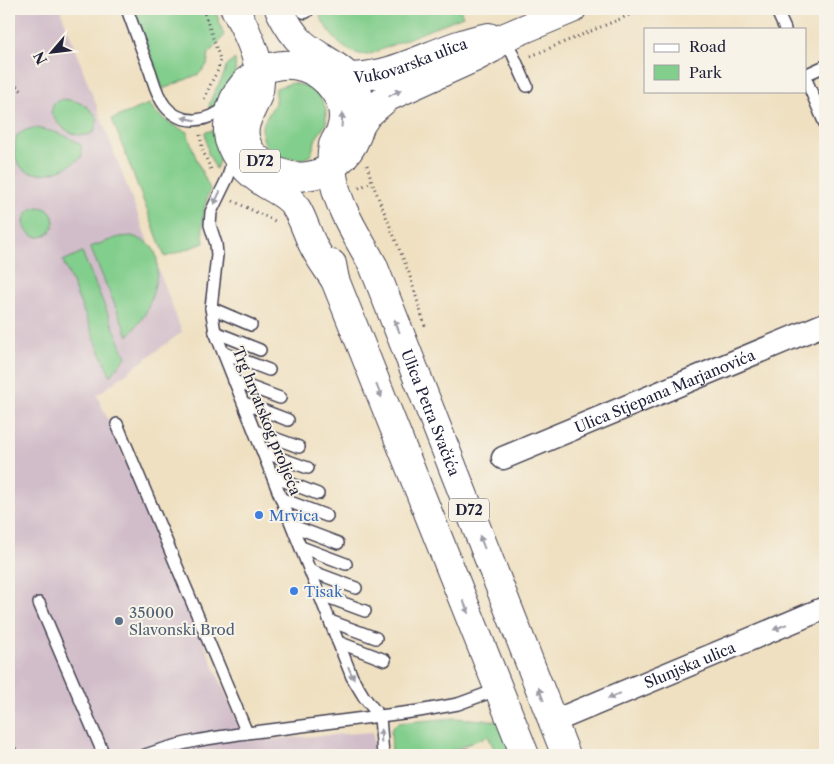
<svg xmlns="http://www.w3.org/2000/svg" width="834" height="764" font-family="'Libre Caslon Text',serif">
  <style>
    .industrial { fill: #d1bdc9 }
    .green { fill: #82ce8c; stroke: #527864 }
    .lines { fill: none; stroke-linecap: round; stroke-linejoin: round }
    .service-casing { stroke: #413e4f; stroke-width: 14 }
    .pedestrian-casing { stroke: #413e4f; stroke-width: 19 }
    .minor-casing { stroke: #413e4f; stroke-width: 25 }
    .secondary-casing { stroke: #413e4f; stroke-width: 30 }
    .primary-casing { stroke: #413e4f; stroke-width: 30 }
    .path { stroke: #413e4f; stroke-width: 3; stroke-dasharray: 1 4; stroke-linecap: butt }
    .service { stroke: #fff; stroke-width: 11 }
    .pedestrian { stroke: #fff; stroke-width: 16 }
    .minor { stroke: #fff; stroke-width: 22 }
    .secondary { stroke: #fff; stroke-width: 28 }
    .primary { stroke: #fff; stroke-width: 28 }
    .rail { stroke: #22223b; stroke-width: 4; stroke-dasharray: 8 4; stroke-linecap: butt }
    .oneway { fill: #9c9ca7 }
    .shop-dot { fill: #3f7fe0; stroke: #f7f3e8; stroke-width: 2 }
    .service-dot { fill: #5c6f8a; stroke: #f7f3e8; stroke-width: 2 }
    .labels { text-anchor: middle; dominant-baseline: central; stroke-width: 4; stroke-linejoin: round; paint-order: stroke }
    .shield { fill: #f7f3e8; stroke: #62616f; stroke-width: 1 }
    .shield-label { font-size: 14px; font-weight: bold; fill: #22223b }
    .street-label { font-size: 15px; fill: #22223b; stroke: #f7f3e8 }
    .shop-label { font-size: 15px; fill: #366cbe; stroke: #f7f3e8; text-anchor: start }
    .service-label { font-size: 15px; fill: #4e5e75; stroke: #f7f3e8; text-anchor: start }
  </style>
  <rect width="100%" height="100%" fill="#f7f3e8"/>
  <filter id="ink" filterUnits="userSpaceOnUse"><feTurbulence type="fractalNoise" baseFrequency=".02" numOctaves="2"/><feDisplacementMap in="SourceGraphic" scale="10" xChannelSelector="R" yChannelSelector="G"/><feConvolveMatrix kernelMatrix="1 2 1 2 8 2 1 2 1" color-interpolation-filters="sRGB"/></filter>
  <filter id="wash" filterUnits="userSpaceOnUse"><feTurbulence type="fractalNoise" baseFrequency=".0096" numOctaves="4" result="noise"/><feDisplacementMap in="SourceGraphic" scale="20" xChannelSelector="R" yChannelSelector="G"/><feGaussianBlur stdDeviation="1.12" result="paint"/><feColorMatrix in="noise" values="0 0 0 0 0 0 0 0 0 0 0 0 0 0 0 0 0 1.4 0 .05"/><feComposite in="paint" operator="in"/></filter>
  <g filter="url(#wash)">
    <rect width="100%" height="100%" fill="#efe0c1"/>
    <polygon class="industrial" points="9,9 60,9 182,332 97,395 246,741 373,732 374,755 9,755"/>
    <g class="green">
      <polygon points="134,9 215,9 224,36 209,53 207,65 199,74 163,89"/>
      <path d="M325 9H460L463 16 368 55C343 54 332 37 320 17Z"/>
      <path d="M235 59C237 82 232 100 209 109 210 92 224 82 226 66Z"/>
      <polygon points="292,83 308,86 320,96 326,109 326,124 316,138 311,155 303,159 283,158 267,149 263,138 262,126 275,103 276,88"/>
      <path d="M63 99C79 101 89 105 98 119L94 132C78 142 59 128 51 113L54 103Z"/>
      <path d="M149 104C161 119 170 124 187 132L197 161 210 189C203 211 201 220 204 243L165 257 112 119Z"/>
      <path d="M35 128C53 131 66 134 81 145L82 156C57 181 3 184 17 135L26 130Z"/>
      <path d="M216 130C221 147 223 153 216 169L208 153 205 132Z"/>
      <circle cx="39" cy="222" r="15"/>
      <path d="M132 236C140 239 149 242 154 250 163 265 152 300 145 314 140 322 134 329 128 336L90 247 119 237Z"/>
      <polygon points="82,252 126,357 110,376 63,261"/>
      <polygon points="454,718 501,721 514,755 497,755 488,736 441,755 392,755 391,730 397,723"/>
    </g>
  </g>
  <g filter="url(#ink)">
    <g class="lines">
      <g class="service-casing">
        <g id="service">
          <path d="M127 9C134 29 142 50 150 71 154 83 157 96 165 106 182 127 209 122 227 106"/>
          <polyline points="776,9 785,29"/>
          <polyline points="505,37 527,86"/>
          <polyline points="805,75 825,66"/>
          <polyline points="805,77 825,124"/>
          <polyline points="233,158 228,177 211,212 210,225 216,244 217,255 211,308 215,332 352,677 364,697 380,717"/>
          <polyline points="211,308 251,325"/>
          <polyline points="215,332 260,350"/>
          <polyline points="224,353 269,370"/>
          <polyline points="234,381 280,398"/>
          <polyline points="244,403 288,420"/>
          <polyline points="117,424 247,733 419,711 458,704 499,689"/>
          <polyline points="255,431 299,447"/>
          <polyline points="263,452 308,468"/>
          <polyline points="274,477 318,494"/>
          <polyline points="282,499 327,516"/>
          <polyline points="293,526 338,543"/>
          <polyline points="301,547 346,564"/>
          <polyline points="311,571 356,588"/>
          <polyline points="319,594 365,611"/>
          <polyline points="39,603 104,755"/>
          <polyline points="330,621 376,638"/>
          <polyline points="338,642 385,660"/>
          <polyline points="380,717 383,755"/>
          <path d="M145 755C182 742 209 738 247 733"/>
          <polyline points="465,755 466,755"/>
        </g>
      </g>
      <g class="pedestrian-casing">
        <polyline id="pedestrian" points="305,10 306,9"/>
      </g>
      <g class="minor-casing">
        <g id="minor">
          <path id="s1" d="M503 458 825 324"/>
          <path id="s2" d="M552 722 825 608"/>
        </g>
      </g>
      <g class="secondary-casing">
        <g id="secondary">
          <path id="s3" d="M329 75C390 86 431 47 489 37"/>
          <polyline points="360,126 368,114 388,97 476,57 491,49 505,37 572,9"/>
        </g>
      </g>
      <g class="primary-casing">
        <g id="primary">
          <path d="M235 9C245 27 260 59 260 80 261 108 232 122 251 152 256 159 264 164 272 169 318 195 370 150 360 100 353 68 323 62 302 43 292 34 285 21 279 9"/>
          <polyline points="332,264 335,280 525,755"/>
          <path id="s4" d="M335 280C328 269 319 258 313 245 306 232 302 213 291 201 284 194 276 190 267 185 249 174 235 160 229 140 227 132 228 124 229 117 236 65 300 45 333 89 342 101 346 117 340 132 338 136 335 140 333 145 331 155 331 166 333 175 337 207 358 237 373 265L566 755"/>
        </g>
      </g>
      <g class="path">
        <polyline points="203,9 220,59 218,70 212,81 203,102"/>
        <polyline points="531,56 644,9"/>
        <polyline points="9,80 23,92"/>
        <polyline points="200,135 203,151 212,172"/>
        <polyline points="367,165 372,182 409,273 425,326"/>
        <polyline points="359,188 372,182"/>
        <polyline points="233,201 277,222"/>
      </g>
      <use href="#service" class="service"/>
      <use href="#pedestrian" class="pedestrian"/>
      <use href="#minor" class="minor"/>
      <use href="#secondary" class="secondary"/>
      <use href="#primary" class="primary"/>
      <polyline class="rail" points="9,736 17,755"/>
    </g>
    <defs><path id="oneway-solid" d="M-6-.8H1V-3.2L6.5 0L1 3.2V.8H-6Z" transform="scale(1.25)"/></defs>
    <g class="oneway">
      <use href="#oneway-solid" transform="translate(395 93) rotate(-28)"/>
      <use href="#oneway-solid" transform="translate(189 119) rotate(-169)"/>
      <use href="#oneway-solid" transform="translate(342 120) rotate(-86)"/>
      <use href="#oneway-solid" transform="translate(217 198) rotate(116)"/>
      <use href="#oneway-solid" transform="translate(397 326) rotate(-111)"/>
      <use href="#oneway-solid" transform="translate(379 391) rotate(68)"/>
      <use href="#oneway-solid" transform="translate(482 542) rotate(-111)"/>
      <use href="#oneway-solid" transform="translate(466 607) rotate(68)"/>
      <use href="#oneway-solid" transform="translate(780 627) rotate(157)"/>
      <use href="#oneway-solid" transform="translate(351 673) rotate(66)"/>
      <use href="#oneway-solid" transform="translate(541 694) rotate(-111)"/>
      <use href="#oneway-solid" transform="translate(614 696) rotate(157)"/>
      <use href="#oneway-solid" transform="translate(381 736) rotate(-93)"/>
    </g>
  </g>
  <g class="shop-dot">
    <circle cx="259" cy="515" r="5"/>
    <circle cx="294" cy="591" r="5"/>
  </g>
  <circle class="service-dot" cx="119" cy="621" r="5"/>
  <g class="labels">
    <g class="shield">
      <rect x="240" y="149.5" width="40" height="23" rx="4"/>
      <rect x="449" y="498.5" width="40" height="23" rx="4"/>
    </g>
    <g class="shield-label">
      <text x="260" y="161">D72</text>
      <text x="469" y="510">D72</text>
    </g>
    <g class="street-label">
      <text stroke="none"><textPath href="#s3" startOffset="84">Vukovarska ulica</textPath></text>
      <text stroke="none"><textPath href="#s1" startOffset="175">Ulica Stjepana Marjanovića</textPath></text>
      <text stroke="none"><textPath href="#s4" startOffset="690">Ulica Petra Svačića</textPath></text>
      <text transform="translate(267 421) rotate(68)">Trg hrvatskog proljeća</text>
      <text stroke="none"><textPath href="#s2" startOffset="149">Slunjska ulica</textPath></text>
    </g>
    <g class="shop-label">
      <text x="269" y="515">Mrvica</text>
      <text x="304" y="591">Tisak</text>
    </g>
    <g class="service-label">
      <text x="129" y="612">35000<tspan x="129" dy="17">Slavonski Brod</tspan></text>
    </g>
  </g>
  <rect width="834" height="764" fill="none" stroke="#f7f3e8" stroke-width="30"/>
  <rect x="644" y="28" width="162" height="65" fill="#f7f3e8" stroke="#a29fa3"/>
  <rect x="654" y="44" width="25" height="8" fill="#ffffff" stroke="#a29fa3"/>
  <text x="689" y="52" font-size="15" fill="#22223b">Road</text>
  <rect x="654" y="65" width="25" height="15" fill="#82ce8c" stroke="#a29fa3"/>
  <text x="689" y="78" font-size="15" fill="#22223b">Park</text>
  <g transform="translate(52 52) rotate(242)" stroke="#f7f3e8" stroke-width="4" paint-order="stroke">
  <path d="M0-4L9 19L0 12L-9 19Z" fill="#22223b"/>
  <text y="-8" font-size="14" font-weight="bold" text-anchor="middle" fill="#22223b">N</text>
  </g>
</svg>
